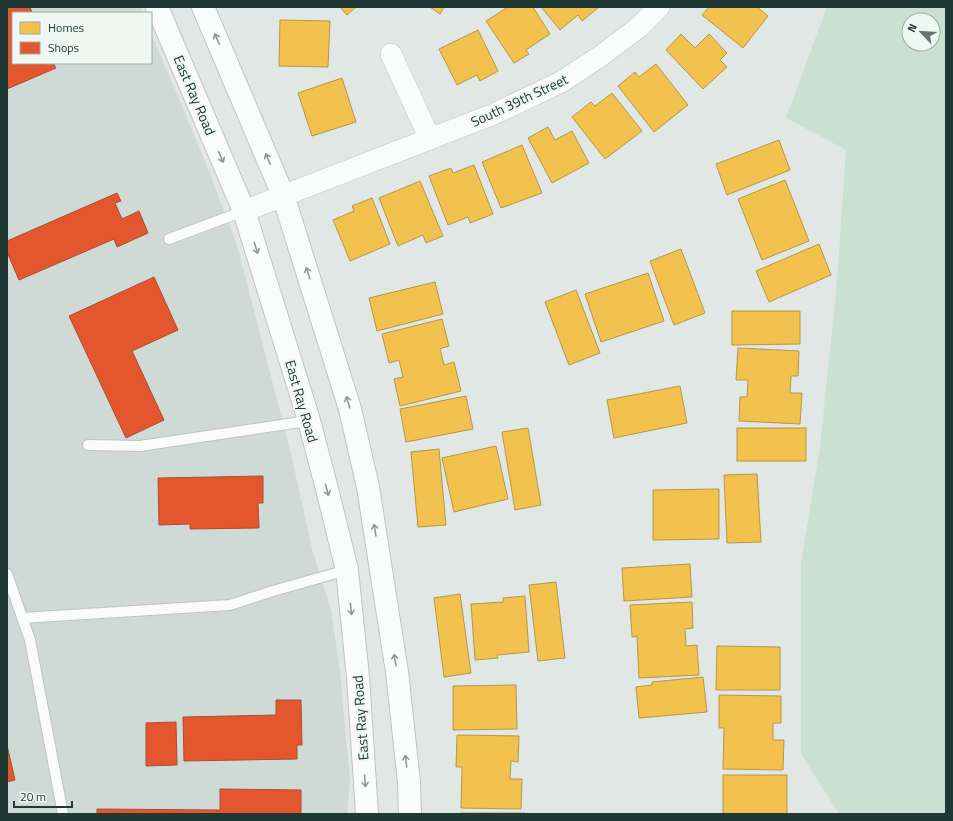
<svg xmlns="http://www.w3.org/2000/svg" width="953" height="821" font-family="'Titillium Web',sans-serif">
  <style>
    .built { fill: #cfd9d5 }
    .green { fill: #cae0d3; fill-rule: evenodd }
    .homes { fill: #f2c14e; stroke: #b39846 }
    .shops { fill: #e4572e; stroke: #a94e30 }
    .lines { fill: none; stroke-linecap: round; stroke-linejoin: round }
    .service-casing { stroke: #bec4c2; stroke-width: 12 }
    .minor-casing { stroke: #bec4c2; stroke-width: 22 }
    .secondary-casing { stroke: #bdc5c2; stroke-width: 24 }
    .service { stroke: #fafbfb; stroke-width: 10 }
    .minor { stroke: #fafbfb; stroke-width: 21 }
    .secondary { stroke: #fafbfb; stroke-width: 22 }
    .oneway { stroke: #8d9a98 }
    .labels { text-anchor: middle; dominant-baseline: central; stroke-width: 4; stroke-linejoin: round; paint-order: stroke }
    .street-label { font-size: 14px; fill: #203934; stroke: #eff7f3 }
  </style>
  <rect width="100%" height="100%" fill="#e1e7e5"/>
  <polygon class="built" points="7,7 140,7 142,13 13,13 13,63 151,63 151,33 205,161 237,245 291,454 312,549 331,610 340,672 350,781 347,814 7,814"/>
  <path class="green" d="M827 7H946V814H839L801 754V564L820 447 837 282 846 150 786 118ZM909 20H933V44H909Z"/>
  <g class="homes">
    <polygon points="340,7 356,7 347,15"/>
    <polygon points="430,7 444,7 440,14"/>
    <polygon points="508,7 533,7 550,34 526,50 529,54 514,63 486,21"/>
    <polygon points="541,7 599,7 582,21 578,15 560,30"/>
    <polygon points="709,7 757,7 768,16 743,48 702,15"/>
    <polygon points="280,20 330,21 328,67 279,66"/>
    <polygon points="478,30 498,71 480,81 477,75 457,85 439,49"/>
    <polygon points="681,34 695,48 709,34 727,53 720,60 727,67 703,89 666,50"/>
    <polygon points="656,64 688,105 654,132 618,86 635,72 639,77"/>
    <polygon points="342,78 356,122 312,136 298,93"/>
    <polygon points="612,93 642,131 605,159 572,117 591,102 595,106"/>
    <polygon points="548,127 555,140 572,131 589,163 552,183 528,138"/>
    <polygon points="779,140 790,170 727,195 716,164"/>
    <polygon points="522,145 542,193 501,208 482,162"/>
    <polygon points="474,165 493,214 470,223 468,217 448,225 429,176 451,168 453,173"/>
    <polygon points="785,180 809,241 762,260 738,199"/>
    <polygon points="420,181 443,236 426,243 423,235 398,246 379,198"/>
    <polygon points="372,198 390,244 350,261 333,220 354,211 352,206"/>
    <polygon points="819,244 831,275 769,302 756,271"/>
    <polygon points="681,249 705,313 674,325 650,261"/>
    <polygon points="648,273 664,321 601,342 585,294"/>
    <polygon points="435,282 443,314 377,331 369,298"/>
    <polygon points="576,290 600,353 569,365 545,302"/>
    <polygon points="732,311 800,311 800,344 732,345"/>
    <polygon points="442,319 449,346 440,349 444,365 454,362 461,391 400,406 394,379 403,377 399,360 389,363 382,334"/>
    <polygon points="738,348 799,351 798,376 791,376 790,393 802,393 800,424 739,421 740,397 747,397 748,380 736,380"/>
    <polygon points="680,386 687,423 614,438 607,400"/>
    <polygon points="466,396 473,429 406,442 400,409"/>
    <polygon points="528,428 541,505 515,510 502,432"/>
    <rect x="737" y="428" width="69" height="33"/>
    <polygon points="496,446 508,499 454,512 442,458"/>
    <polygon points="439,449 446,525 418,527 411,452"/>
    <polygon points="757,474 761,542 727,543 724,475"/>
    <polygon points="719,489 719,539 653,540 653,490"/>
    <polygon points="690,564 692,597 624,601 622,568"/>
    <polygon points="556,582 565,658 538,661 529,585"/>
    <polygon points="460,594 471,673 444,677 434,598"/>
    <polygon points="525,596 529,652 497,655 498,658 475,660 471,604 503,602 503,598"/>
    <polygon points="692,602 693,628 685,629 686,646 697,645 699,675 639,678 637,636 632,637 630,605"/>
    <polygon points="717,646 780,647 780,690 716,690"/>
    <polygon points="703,677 707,712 639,718 636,687 652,685 652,682"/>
    <polygon points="516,685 517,729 453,730 453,686"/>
    <polygon points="719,695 781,696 781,723 773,723 773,740 784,740 783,770 723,769 724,728 719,728"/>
    <polygon points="457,735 519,736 518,762 511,761 510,779 522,779 521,809 461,808 462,767 456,767"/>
    <rect x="723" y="775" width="64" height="39"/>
    <rect x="461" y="813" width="64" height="1"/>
  </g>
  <g class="shops">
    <polygon points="7,7 30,7 32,13 13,13 13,63 53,63 56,68 7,89"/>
    <polygon points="117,193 121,201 115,203 122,219 139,211 148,233 117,247 114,239 19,280 7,252 7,241"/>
    <polygon points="154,277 178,330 132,351 164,420 126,438 69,316"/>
    <polygon points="263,476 263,503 258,503 259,528 190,529 190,524 159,525 158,478"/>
    <polygon points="276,700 301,700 302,745 297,745 297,759 184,761 183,717 276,715"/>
    <polygon points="176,722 177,765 146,766 146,723"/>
    <polygon points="7,745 15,780 7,782"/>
    <polygon points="220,789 301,790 301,814 97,814 97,809 220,810"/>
  </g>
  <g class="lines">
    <g class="service-casing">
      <g id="service">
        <polyline points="169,239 244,211"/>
        <polyline points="88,445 140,446 308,421"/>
        <polyline points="7,574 30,640 63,814"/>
        <polyline points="22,618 230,605 273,591 347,570"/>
      </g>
    </g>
    <g class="minor-casing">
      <g id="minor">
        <polyline points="391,54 430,139"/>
        <polyline points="244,211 494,114 561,82 602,55 639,27 659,7"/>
      </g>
    </g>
    <g class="secondary-casing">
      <g id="secondary">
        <polyline points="157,7 244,211 308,417 327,489 347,570 358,677 367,814"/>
        <polyline points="203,7 283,195 350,409 368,487 397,672 409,782 410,814"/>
      </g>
    </g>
    <use href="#service" class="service"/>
    <use href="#minor" class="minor"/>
    <use href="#secondary" class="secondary"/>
  </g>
  <defs><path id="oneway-shaft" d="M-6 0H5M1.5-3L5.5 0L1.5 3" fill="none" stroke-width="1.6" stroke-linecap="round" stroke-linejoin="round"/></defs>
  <g class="oneway">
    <use href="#oneway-shaft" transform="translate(217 39) rotate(-113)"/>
    <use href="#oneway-shaft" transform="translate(221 157) rotate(67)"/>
    <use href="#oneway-shaft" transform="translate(268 159) rotate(-113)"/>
    <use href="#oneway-shaft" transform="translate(256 248) rotate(73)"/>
    <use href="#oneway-shaft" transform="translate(308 273) rotate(-108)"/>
    <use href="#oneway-shaft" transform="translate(348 402) rotate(-107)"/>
    <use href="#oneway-shaft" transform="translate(327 490) rotate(75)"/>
    <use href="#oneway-shaft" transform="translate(375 530) rotate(-99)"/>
    <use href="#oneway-shaft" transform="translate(351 609) rotate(84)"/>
    <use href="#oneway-shaft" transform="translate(395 660) rotate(-99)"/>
    <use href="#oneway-shaft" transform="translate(406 761) rotate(-96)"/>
    <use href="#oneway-shaft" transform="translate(365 781) rotate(86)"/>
  </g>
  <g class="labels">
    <g class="street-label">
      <text transform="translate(195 95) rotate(67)">East Ray Road</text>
      <text transform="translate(519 100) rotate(-25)">South 39th Street</text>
      <text transform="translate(302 401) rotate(74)">East Ray Road</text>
      <text transform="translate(360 718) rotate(-94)">East Ray Road</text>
    </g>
  </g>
  <rect width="953" height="821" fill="none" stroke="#203934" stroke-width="16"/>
  <rect x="12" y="12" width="140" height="52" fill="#eff7f3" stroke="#9caba7"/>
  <rect x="20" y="22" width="20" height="12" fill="#f2c14e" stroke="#9caba7"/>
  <text x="48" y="32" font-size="12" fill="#203934">Homes</text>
  <rect x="20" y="42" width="20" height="12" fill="#e4572e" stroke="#9caba7"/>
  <text x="48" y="52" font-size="12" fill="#203934">Shops</text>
  <g transform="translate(921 32) rotate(295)"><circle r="19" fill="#eff7f3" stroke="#9caba7"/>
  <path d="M0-3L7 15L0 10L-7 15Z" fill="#647672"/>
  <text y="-6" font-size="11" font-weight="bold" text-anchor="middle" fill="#203934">N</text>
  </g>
  <path d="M14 801v6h58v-6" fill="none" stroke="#203934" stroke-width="2"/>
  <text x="20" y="801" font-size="12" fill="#203934" stroke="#eff7f3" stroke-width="3" paint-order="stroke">20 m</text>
</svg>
